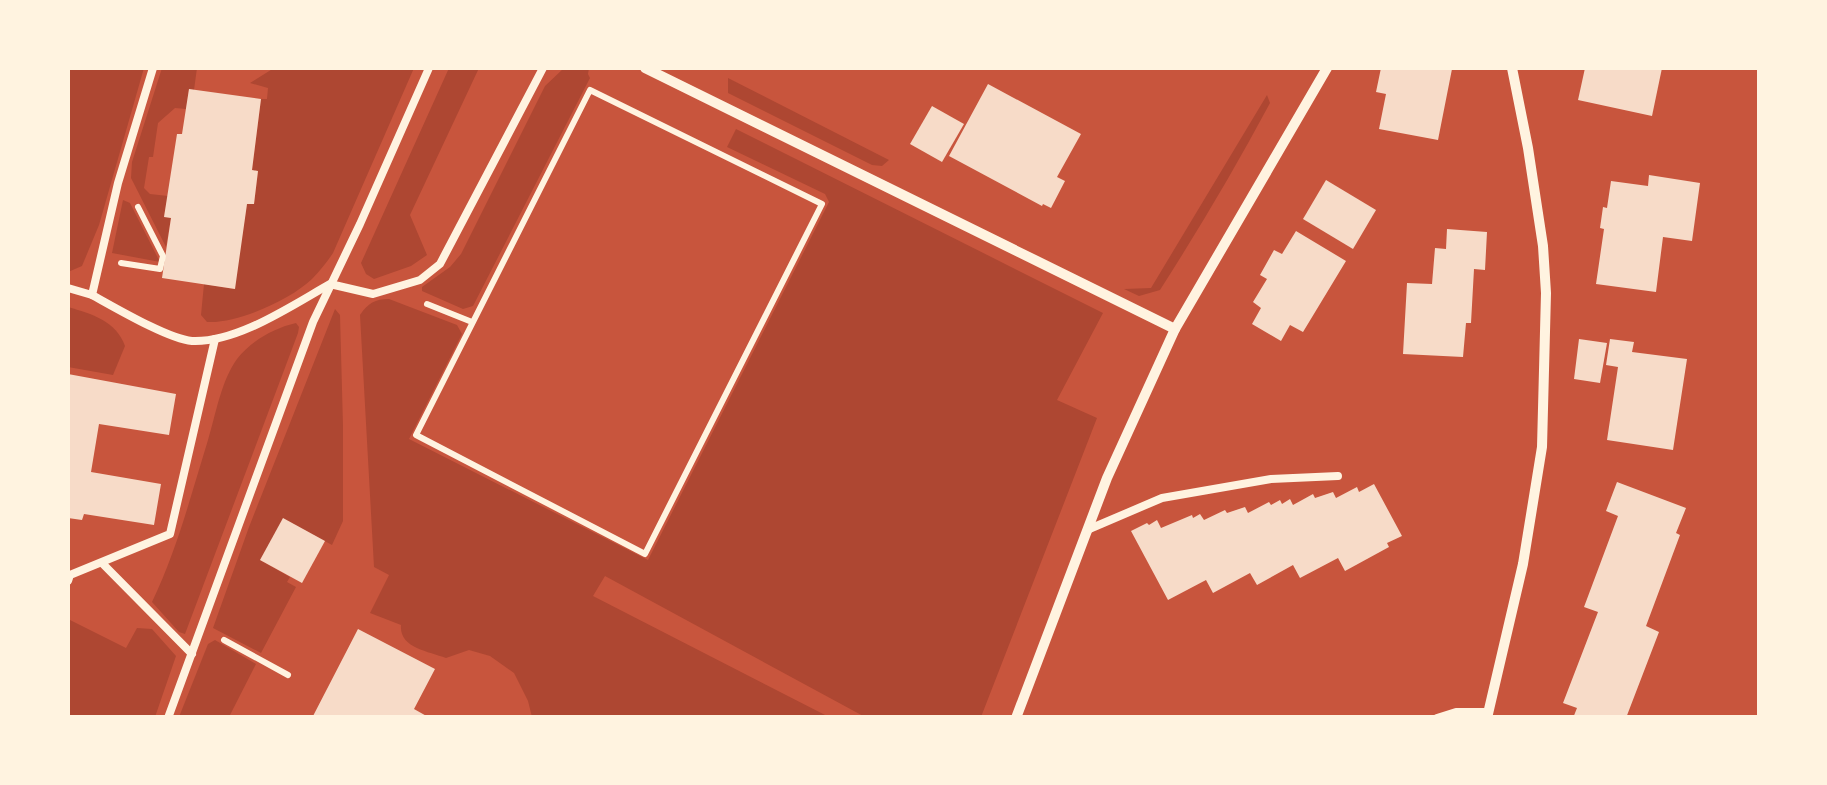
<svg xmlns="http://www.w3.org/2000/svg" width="1827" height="785" font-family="'Work Sans',sans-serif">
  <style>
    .green { fill: #ae4732 }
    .building { fill: #f7dbc8 }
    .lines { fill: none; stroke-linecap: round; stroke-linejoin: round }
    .path { stroke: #fff3e0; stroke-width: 6 }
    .service { stroke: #fff3e0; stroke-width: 8 }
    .minor { stroke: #fff3e0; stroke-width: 10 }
  </style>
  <rect width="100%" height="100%" fill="#c8553d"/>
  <g class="green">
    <polygon points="68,68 144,68 99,225 82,266 68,272"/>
    <polygon points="162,68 197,68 194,90 189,89 186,109 175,108 158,123 153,157 149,157 144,188 150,194 168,196 164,216 171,218 166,247 131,178 132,162"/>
    <path d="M274 68 322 69 323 68H414L333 253C327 262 320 271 312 279 290 300 237 324 207 322L201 315 204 284 234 289 247 204H254L258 172 252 170 261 99H267L268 88 250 83Z"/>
    <polygon points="449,68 479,68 410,215 427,255 411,266 374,279 366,274 361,263"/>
    <polygon points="564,68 589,68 588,74 590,78 473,306 463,309 422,291 422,287 450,267 461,254 545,86"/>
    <polygon points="728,78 889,160 882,166 872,165 728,93"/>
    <path d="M1267 95 1270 103C1236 167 1199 229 1160 290L1139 296 1124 289 1151 288Z"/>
    <path d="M736 129 1103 313 1057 400 1097 418 981 717H865L605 576 593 596 829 717H532L528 701 514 673 490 656 469 650 446 658C428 651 399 648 401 625L370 613 389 575 374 567 360 315C368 303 375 299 389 299L457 325 462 334 409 439 648 560 829 202 825 194 727 147Z"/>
    <polygon points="123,200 130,203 160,262 112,253"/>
    <path d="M68 307C92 314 116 321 125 346L113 375 68 367Z"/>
    <polygon points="335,309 340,315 343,426 343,521 332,545 284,519 260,560 290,577 287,582 296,587 261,653 213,628 249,527"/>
    <path d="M296 323 299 327 298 333 185 634 179 632 152 602C177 550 191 495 208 440 216 414 221 381 237 359 251 341 274 328 296 323Z"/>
    <polygon points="68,619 126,648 137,628 152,629 176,656 155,717 68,717"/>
    <polygon points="215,640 256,664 229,717 179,717 208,644"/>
  </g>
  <g class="building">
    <polygon points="1381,68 1390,69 1391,68 1452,69 1438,140 1379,129 1386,94 1376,92"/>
    <polygon points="1585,68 1662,68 1652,116 1578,100"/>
    <polygon points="988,84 1081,134 1057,177 1065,181 1051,208 1043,204 1042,206 949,156"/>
    <polygon points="189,89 261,99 252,170 258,171 254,204 247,204 235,289 162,278 171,218 164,217 177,134 182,134"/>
    <polygon points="932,106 964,124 942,162 910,144"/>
    <polygon points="1649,175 1700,183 1692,241 1663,237 1656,292 1596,284 1604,229 1600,228 1603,207 1607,208 1611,181 1648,186"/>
    <polygon points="1326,180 1376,210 1353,249 1303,219"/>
    <polygon points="1447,229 1487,232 1485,270 1474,269 1471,323 1466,323 1463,357 1403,354 1407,283 1432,284 1435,248 1446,249"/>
    <polygon points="1296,231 1346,261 1303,332 1290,325 1281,341 1252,324 1261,308 1253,302 1267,279 1260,275 1274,250 1282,254"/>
    <polygon points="1579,339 1607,343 1600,383 1574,379"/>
    <polygon points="1610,339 1634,342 1632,352 1687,359 1673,450 1607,440 1618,367 1606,365"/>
    <polygon points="68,374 176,394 169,435 99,424 91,472 161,484 154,525 84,514 82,520 68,518"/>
    <polygon points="1617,482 1686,508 1676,533 1680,535 1646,626 1659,632 1626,718 1573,718 1577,708 1563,703 1598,612 1584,607 1618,516 1606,511"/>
    <polygon points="1374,484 1402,536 1387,543 1389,547 1345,571 1338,558 1300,578 1293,565 1257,585 1250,573 1213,593 1206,580 1168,600 1131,531 1147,523 1149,525 1157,520 1161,528 1192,515 1193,518 1200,514 1204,520 1225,510 1227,513 1245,507 1248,513 1269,502 1271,505 1280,500 1282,504 1290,499 1293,505 1313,494 1315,498 1333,492 1336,498 1357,487 1359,492"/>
    <polygon points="283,518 325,541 302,583 260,560"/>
    <polygon points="358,629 435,669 414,709 430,718 312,718"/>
  </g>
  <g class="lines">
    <g class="path">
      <polygon points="590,90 822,204 645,554 416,435"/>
      <polyline points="121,263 160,269 163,256 138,207"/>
      <polyline points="427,304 472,322"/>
      <polyline points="224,640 288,675"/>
    </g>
    <g class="service">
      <path d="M153 68 118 183 92 295C114 307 168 339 192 341 237 343 291 306 330 284L373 294 420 280 440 264 543 68"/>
      <polyline points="68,288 92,295"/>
      <polyline points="1087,530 1162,498 1271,479 1338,476"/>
      <polyline points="102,563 192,654"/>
      <polyline points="68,581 70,575 170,534 215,339"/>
      <polyline points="168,718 313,322 360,224 429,68"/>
      <polyline points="1437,718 1456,712 1488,712"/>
    </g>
    <g class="minor">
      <polyline points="645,68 1175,329"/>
      <polyline points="1016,718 1107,478 1175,329 1327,68"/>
      <polyline points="1487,718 1523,564 1542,447 1546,293 1543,246 1528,148 1512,68"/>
    </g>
  </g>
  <rect width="1827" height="785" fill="none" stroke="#fff3e0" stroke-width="140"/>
</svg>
